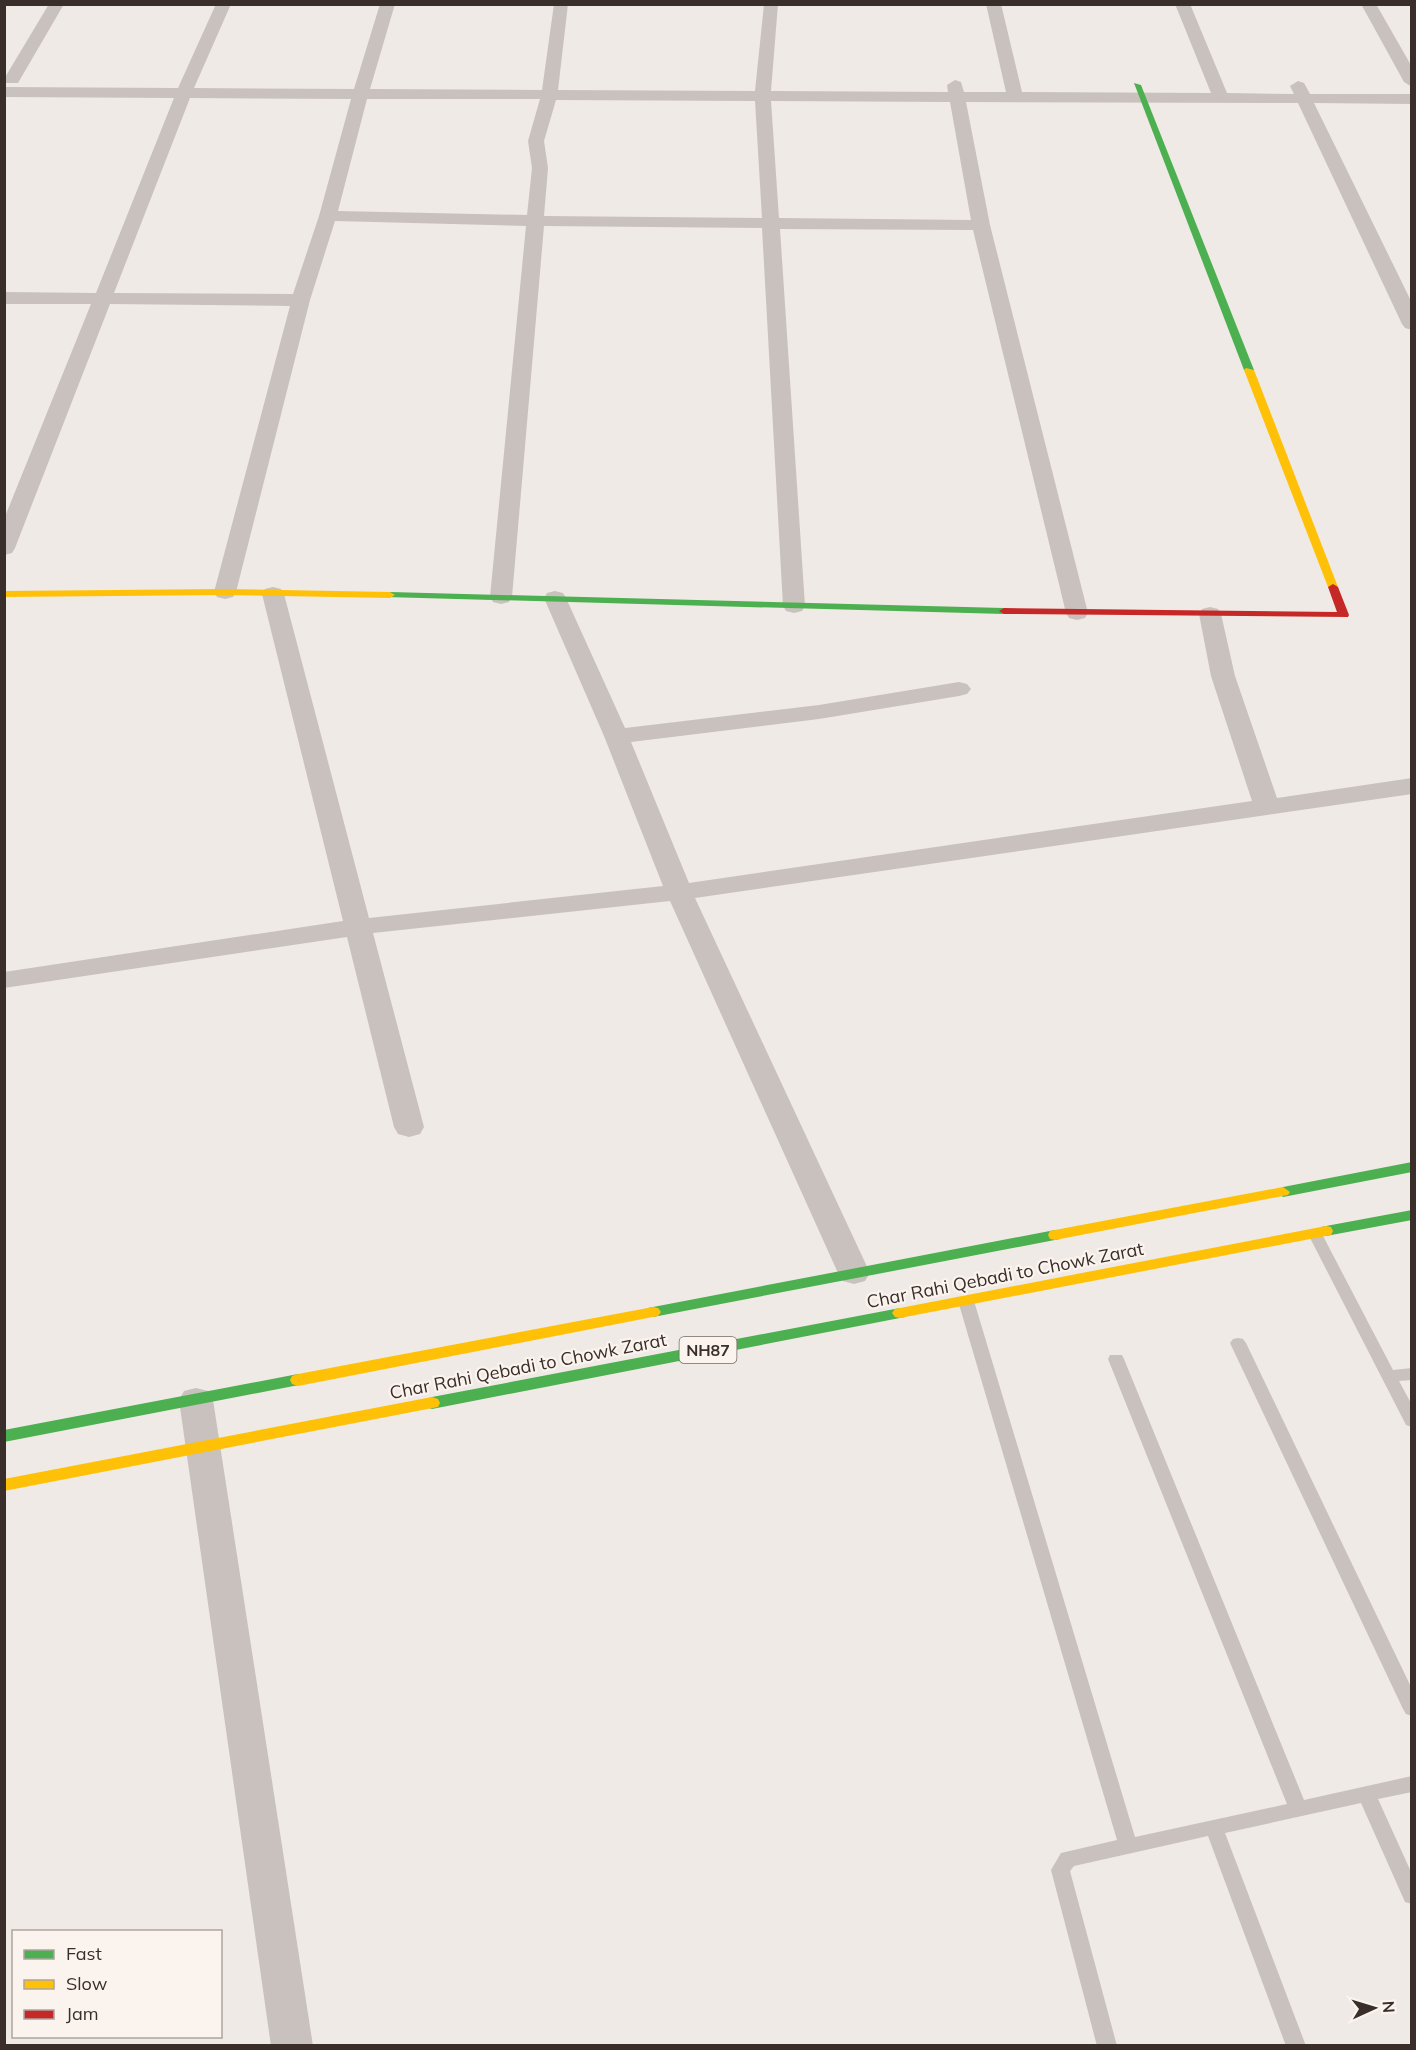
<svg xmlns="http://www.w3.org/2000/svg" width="1416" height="2050" font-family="Mulish,sans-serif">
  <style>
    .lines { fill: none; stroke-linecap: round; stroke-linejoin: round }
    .lane { fill: #c9c1bd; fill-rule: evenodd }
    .street { fill: #c9c1bd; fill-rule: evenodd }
    .fast { fill: #4caf50; fill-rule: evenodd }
    .slow { fill: #ffc107; fill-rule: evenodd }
    .jam { fill: #c62828; fill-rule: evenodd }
    .labels { text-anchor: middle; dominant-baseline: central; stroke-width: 4.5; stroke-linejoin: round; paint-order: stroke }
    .shield { fill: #fbf3ee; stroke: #746966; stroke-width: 1.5 }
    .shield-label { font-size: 16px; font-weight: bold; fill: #3a2e2b }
    .street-label { font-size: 18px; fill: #3a2e2b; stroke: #fbf3ee }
  </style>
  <rect width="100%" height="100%" fill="#efeae5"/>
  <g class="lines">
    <g class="lane">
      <polygon points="1315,1229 1320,1230 1322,1234 1393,1370 1412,1368 1412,1380 1399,1381 1412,1405 1412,1427 1406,1425 1404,1421 1308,1234 1310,1230"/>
      <polygon points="966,1296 971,1297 974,1301 1135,1837 1287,1804 1108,1359 1110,1355 1122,1355 1124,1359 1304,1800 1412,1776 1412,1792 1378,1799 1412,1874 1412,1904 1405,1902 1361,1803 1225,1833 1306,2046 1286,2046 1208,1836 1074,1866 1070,1871 1117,2046 1097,2046 1051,1870 1061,1853 1117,1840 958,1301 961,1297"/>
      <polygon points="1238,1338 1243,1339 1246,1343 1412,1689 1412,1716 1406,1714 1403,1709 1230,1343 1233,1339"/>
    </g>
    <g class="street">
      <polygon points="49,4 64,4 18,83 6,83 4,79"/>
      <path d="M216 4H231L194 88 354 89 380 4H395L370 89 542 90 554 4H568L558 90 755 91 764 4H778L771 91 948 92 947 85 955 80 961 82 964 92H1006L986 4H1001L1022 92 1211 93 1175 4H1190L1227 93 1294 94 1290 86 1298 81 1304 83 1310 94H1412V104L1314 103 1412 303V330L1405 328 1402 324 1298 103 966 102 990 225 1088 613 1085 618 1077 620 1069 618 1066 613 973 230 780 229 805 606 802 611 794 613 786 611 783 606 762 228 544 226 512 597 509 602 501 604 493 602 490 597 526 226 335 221 310 300 236 592 233 597 225 599 217 597 214 592 290 306 110 304 15 548 12 553 4 555V519L91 304H4V292L96 293 174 98 4 97V87L178 88ZM190 98 351 99 319 216 293 294 114 293ZM367 99H540L528 141 532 168 527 215 338 211ZM556 100 755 101 762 218 544 216 548 168 544 141ZM771 101 950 102 971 220 779 218Z"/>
      <polygon points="1361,4 1376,4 1412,67 1412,87 1404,82"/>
      <polygon points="273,587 281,589 284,594 369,918 663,886 604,736 544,598 547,593 555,591 563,593 566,598 625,728 819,705 959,682 967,684 971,689 967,694 959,696 819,719 631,742 689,883 1252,801 1211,676 1199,614 1202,609 1210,607 1218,609 1221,614 1235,676 1277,798 1412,778 1412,794 695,898 870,1273 865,1281 854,1284 843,1281 838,1273 670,901 373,933 424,1127 420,1134 409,1137 398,1134 394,1127 347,937 4,988 4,972 343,921 262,594 265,589"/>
      <polygon points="196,1388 208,1391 213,1400 313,2046 271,2046 179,1400 184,1391"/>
    </g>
    <g class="fast">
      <polygon points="1134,83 1141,85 1254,370 1252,372 1244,370"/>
      <polygon points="390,592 1004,608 1009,611 1004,614 386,597 385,595"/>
      <polygon points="1412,1162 1412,1172 1283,1197 1276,1192 1283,1187"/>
      <polygon points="1412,1210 1412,1220 1326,1236 1321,1235 1319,1231 1321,1227 1326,1226"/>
      <polygon points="1055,1230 1060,1231 1062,1235 1060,1239 653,1317 648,1316 645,1312 648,1308 653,1307"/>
      <polygon points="900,1308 905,1309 908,1313 905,1317 432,1409 426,1407 424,1403 426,1399 432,1397"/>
      <polygon points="298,1374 304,1376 306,1380 304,1384 4,1442 4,1430"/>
    </g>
    <g class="slow">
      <polygon points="1246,368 1254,370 1338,587 1337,589 1333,590 1328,587 1244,370"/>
      <polygon points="225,589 390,592 395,595 390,598 225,595 4,597 4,591"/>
      <polygon points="1283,1187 1290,1192 1288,1195 1055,1240 1050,1239 1048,1235 1050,1231 1055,1230"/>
      <polygon points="1326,1226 1331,1227 1333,1231 1331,1235 900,1318 895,1317 892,1313 895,1309 900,1308"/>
      <polygon points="653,1307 658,1308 661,1312 658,1316 298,1386 292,1384 290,1380 292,1376 298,1374"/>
      <polygon points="432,1397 438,1399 440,1403 438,1407 4,1491 4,1479"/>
    </g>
    <polygon class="jam" points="1333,584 1338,587 1349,615 1348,617 1004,614 999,611 1004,608 1337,612 1328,587"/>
  </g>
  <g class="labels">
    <rect class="shield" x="679.5" y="1337" width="57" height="26" rx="4.5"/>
    <g class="shield-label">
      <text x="708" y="1350">NH87</text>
    </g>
    <g class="street-label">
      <text transform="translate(1005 1275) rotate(-11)">Char Rahi Qebadi to Chowk Zarat</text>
      <text transform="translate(528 1366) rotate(-11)">Char Rahi Qebadi to Chowk Zarat</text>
    </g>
  </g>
  <rect width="1416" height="2050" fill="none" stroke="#3a2e2b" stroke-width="12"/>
  <rect x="12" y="1930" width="210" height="108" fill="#fbf3ee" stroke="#aea4a0" stroke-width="1.5"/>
  <rect x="24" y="1950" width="30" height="9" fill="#4caf50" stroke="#aea4a0" stroke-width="1.5"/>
  <text x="66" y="1960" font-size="18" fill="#3a2e2b">Fast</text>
  <rect x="24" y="1980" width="30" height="9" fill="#ffc107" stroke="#aea4a0" stroke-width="1.5"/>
  <text x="66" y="1990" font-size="18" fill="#3a2e2b">Slow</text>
  <rect x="24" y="2010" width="30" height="9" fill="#c62828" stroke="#aea4a0" stroke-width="1.5"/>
  <text x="66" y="2020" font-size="18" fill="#3a2e2b">Jam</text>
  <g transform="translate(1374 2008) rotate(86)" stroke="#fbf3ee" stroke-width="4.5" paint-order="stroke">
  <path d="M0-4.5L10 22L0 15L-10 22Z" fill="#3a2e2b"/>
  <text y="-9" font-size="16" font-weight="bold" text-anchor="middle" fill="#3a2e2b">N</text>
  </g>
</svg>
